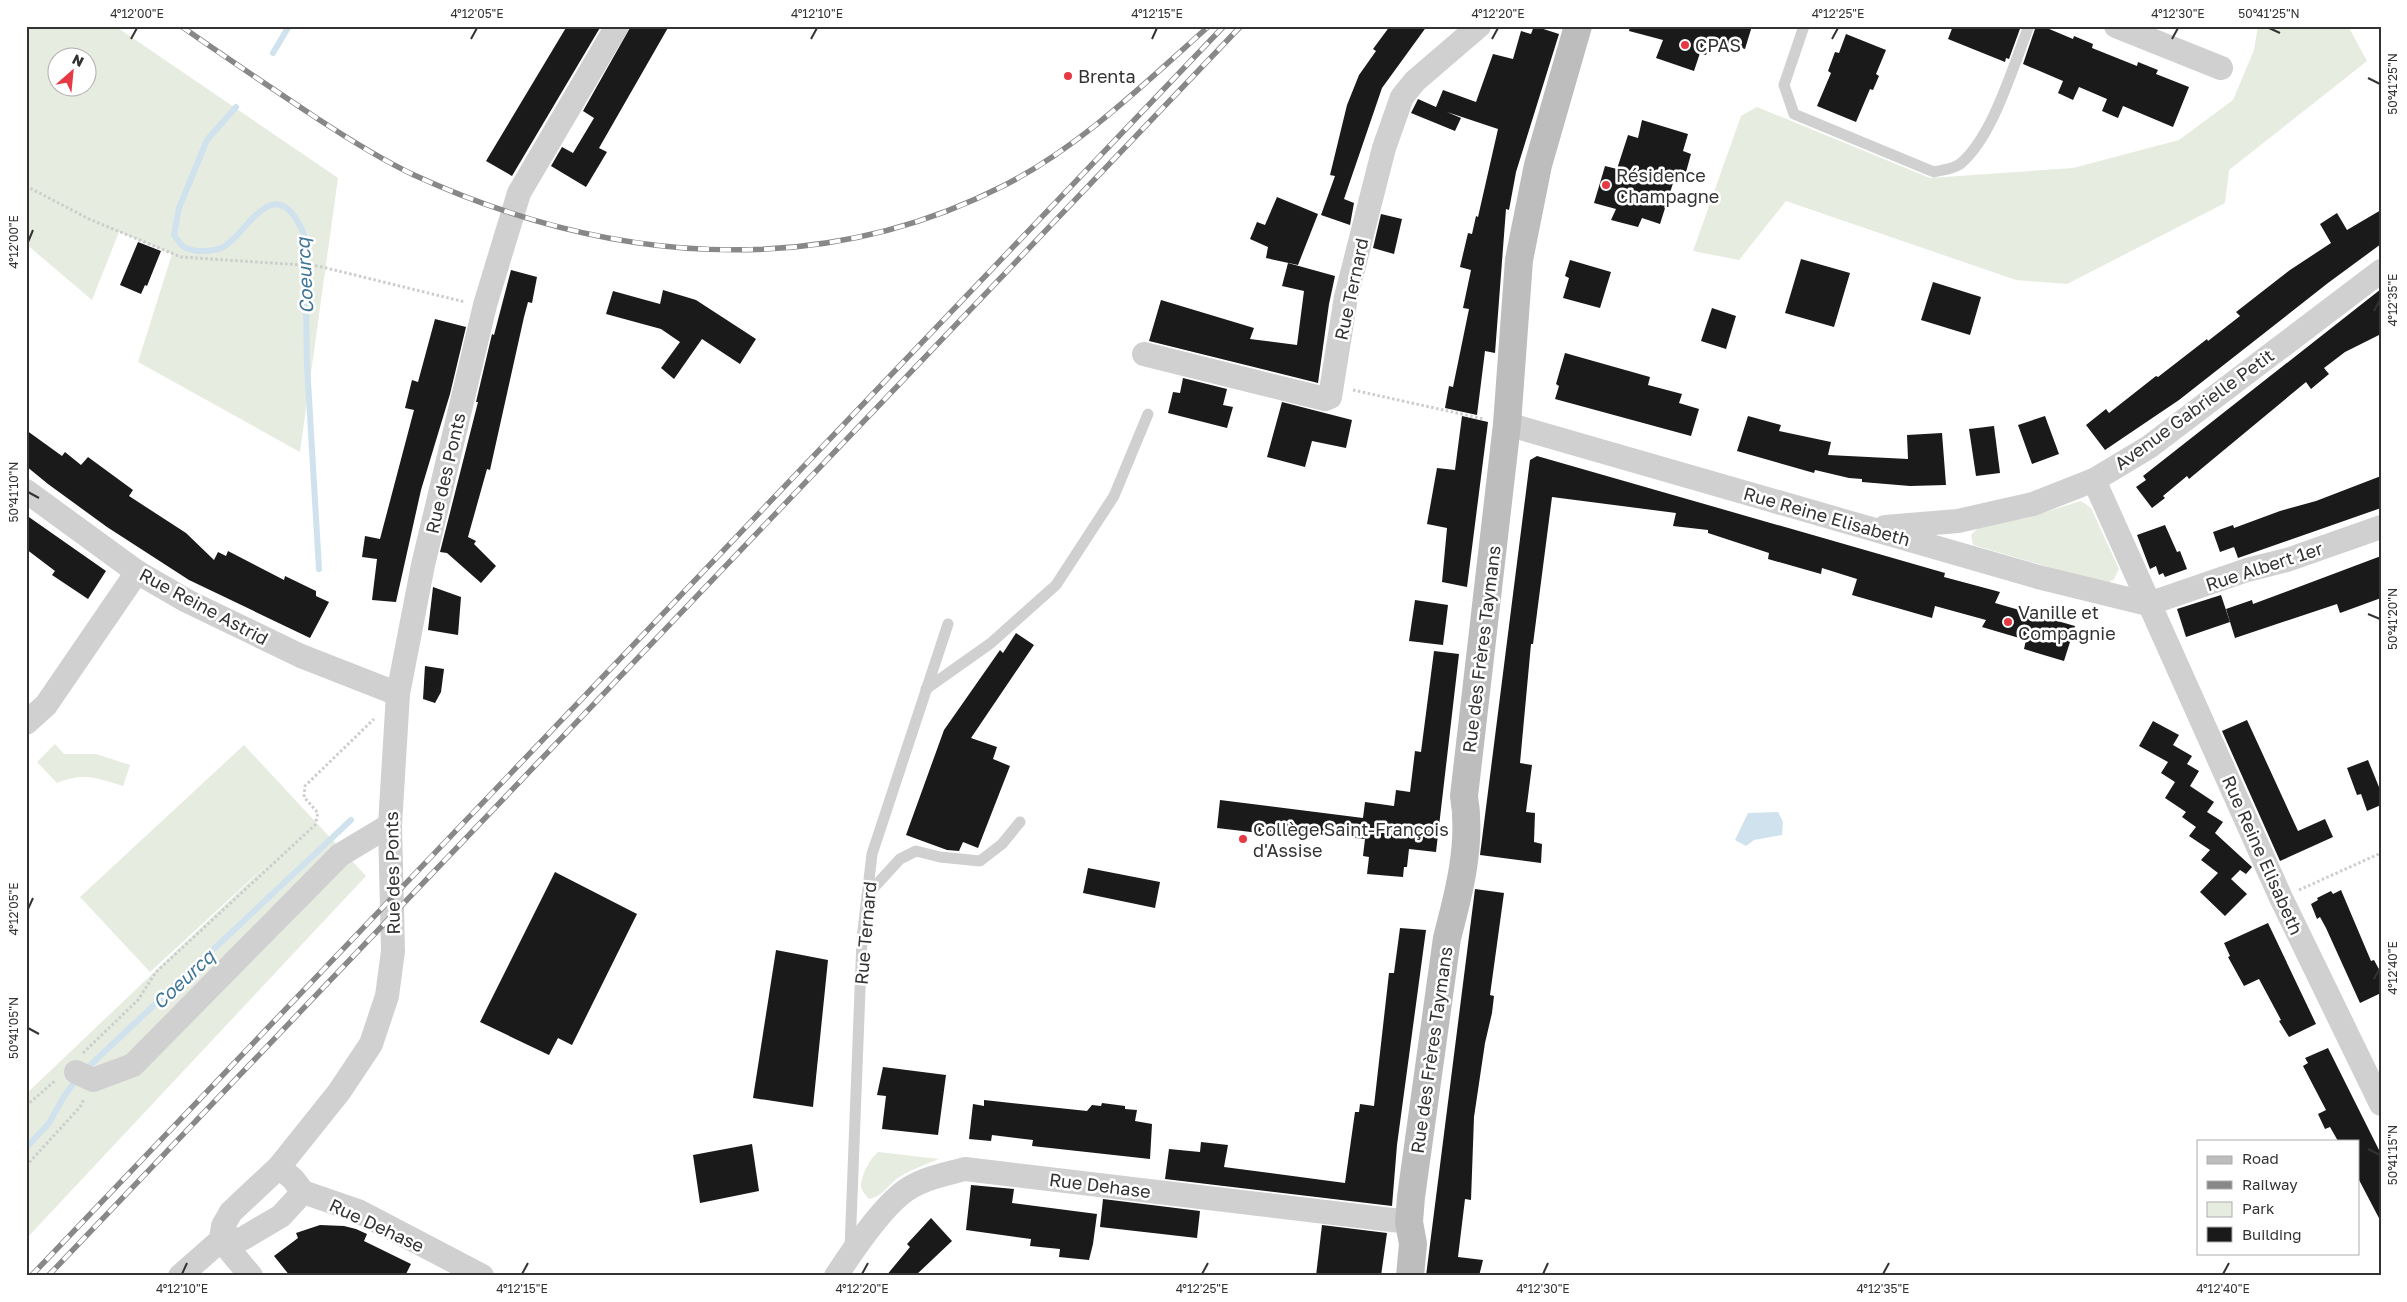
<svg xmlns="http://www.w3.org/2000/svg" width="2407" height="1302" font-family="'Golos Text',sans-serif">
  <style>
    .green { fill: #e6ecdf; fill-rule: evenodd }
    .water { fill: #cfe2ee }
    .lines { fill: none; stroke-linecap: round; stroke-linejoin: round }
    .stream { stroke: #cfe2ee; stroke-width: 6 }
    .building { fill: #1a1a1a }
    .path { stroke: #cdcdcd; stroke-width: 3; stroke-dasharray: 2.5 2.5; stroke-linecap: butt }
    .lane { stroke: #d0d0d0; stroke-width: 11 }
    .street { stroke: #d0d0d0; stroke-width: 24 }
    .secondary { stroke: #bdbdbd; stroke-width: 28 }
    .rail-casing { stroke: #888; stroke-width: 5.5 }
    .rail { stroke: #fff; stroke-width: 4; stroke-dasharray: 11; stroke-linecap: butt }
    .ticks { fill: none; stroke: #333; stroke-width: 2 }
    .poi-dot { fill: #e63946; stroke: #fff; stroke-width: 2 }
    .labels { text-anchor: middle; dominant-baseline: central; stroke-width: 5; stroke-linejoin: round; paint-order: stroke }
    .poi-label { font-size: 18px; fill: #333; stroke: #fff; text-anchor: start }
    .street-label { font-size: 18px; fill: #333; stroke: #fff }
    .water-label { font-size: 19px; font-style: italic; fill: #3f7597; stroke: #fff }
    .neatline { fill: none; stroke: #333; stroke-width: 2 }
    .ticks-label { font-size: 12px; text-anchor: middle; fill: #333 }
  </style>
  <rect width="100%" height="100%" fill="#fff"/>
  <g class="green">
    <path d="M26 26H115L338 178 300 452 138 362 172 254 119 232 92 300 26 244ZM58 58H88V88H58Z"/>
    <polygon points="2258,26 2348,26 2367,61 2229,170 2225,203 2067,284 2016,280 1786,201 1739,260 1693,251 1741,116 1757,107 1930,178 2073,168 2179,140 2233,100 2254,50"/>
    <polygon points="2081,501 2091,508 2119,569 2114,579 2107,584 1973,545 1971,535 1979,527 2026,518"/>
    <path d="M55 744 64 754H96L130 765 123 786C97 778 83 772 57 783L37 762Z"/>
    <polygon points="244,745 366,876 26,1239 26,1094 273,859 150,972 80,897"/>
    <path d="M878 1152 939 1159C924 1165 907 1171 895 1180 886 1188 882 1196 869 1199 866 1195 861 1191 861 1185 862 1175 870 1158 878 1152Z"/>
  </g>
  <polygon class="water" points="1778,812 1783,822 1782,835 1754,840 1746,846 1735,840 1748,813"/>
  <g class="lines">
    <g class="stream">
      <polyline points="273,53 289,26"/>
      <path d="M236 107 207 140 179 208 174 235C177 238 180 245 184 247 194 253 216 252 225 246 240 236 250 217 265 208 286 194 300 223 305 238L307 364 319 569"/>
      <polyline points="84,1071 351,820"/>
      <polyline points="26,1148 49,1123 63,1098 77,1078"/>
    </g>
  </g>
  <g class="building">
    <polygon points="567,26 601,26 512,176 486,161"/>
    <polygon points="631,26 669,26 599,148 607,152 586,187 551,166 562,147 573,153 594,118 583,111"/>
    <polygon points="1390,26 1427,26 1382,88 1344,199 1354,203 1350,225 1321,215 1335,176 1330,175 1347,105 1359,75 1376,51 1373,49"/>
    <polygon points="1534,26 1559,34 1516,172 1509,210 1506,209 1495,353 1485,351 1477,415 1445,408 1449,386 1453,387 1469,309 1463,308 1471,270 1460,267 1468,233 1472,234 1476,216 1478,217 1498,129 1447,112 1461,118 1455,131 1411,113 1418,99 1436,107 1443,90 1476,102 1493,54 1513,59 1521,31 1531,34"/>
    <polygon points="1630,26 1752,26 1745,49 1712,38 1706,55 1700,53 1694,71 1656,58 1663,40 1629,31"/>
    <polygon points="1953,26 2021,26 2009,59 2006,58 2005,62 1948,39"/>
    <polygon points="2036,26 2042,26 2073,39 2074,36 2093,44 2092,48 2137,66 2138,62 2158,70 2156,74 2189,87 2173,127 2123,106 2118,118 2102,111 2107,99 2079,87 2073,100 2058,93 2063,81 2023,64"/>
    <polygon points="1846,34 1886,50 1876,74 1879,76 1873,90 1870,89 1856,122 1817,106 1831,73 1828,71 1835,52 1839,53"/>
    <polygon points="1642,120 1688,134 1683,151 1691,154 1683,183 1674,180 1660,224 1642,218 1638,227 1611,220 1616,209 1594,203 1605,166 1617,169 1628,135 1638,138"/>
    <polygon points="1277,197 1318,214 1298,265 1266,258 1268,247 1250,239 1257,222 1265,225"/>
    <polygon points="2381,210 2381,244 2328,283 2179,400 2105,450 2086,425 2106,409 2109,413 2156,376 2158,377 2207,339 2208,341 2240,316 2236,312 2290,270 2331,243 2320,224 2337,213 2347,230"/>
    <polygon points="1381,214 1402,219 1394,254 1373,248"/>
    <polygon points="138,242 161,251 147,286 145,285 141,294 120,285"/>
    <polygon points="1801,259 1850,273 1834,327 1785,313"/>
    <polygon points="1570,260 1611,272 1600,308 1563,298 1569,278 1565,276"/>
    <polygon points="1288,263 1335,276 1329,304 1318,383 1149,341 1161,300 1254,328 1250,339 1297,345 1304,291 1282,286"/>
    <polygon points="511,270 537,277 532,303 528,302 524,317 490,470 487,469 468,537 476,541 474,544 496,566 481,583 447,553 440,552 478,402 476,402 492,334 494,335"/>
    <polygon points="1933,282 1981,297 1970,335 1921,320"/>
    <polygon points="2381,289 2381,334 2345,352 2324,368 2329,374 2311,389 2306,382 2189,479 2187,476 2163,496 2165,498 2152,508 2136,487 2146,480 2143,476"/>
    <polygon points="663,290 696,300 756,339 740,364 702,339 674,379 661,368 680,342 661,329 606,314 613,291 660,304"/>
    <polygon points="1712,308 1736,316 1726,349 1701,341"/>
    <polygon points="435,319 466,327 450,394 421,490 396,602 372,600 377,559 362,557 365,536 380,539 414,410 405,408 412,380 418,382"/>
    <polygon points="1565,353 1650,377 1648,385 1682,394 1679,403 1699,409 1691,436 1555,399 1559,386 1556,384"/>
    <polygon points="1183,378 1227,389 1223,405 1233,407 1227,428 1168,413 1173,392 1180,393"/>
    <polygon points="1282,402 1352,420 1346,448 1312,441 1305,467 1267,457"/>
    <polygon points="1462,416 1488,422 1467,587 1442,582 1447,528 1427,524 1437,468 1455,470"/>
    <polygon points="1748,416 1781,425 1779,431 1831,442 1828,455 1908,459 1907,435 1942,433 1946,485 1910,486 1862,482 1862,479 1849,478 1815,470 1814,473 1737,451"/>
    <polygon points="2045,416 2059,454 2032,464 2018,425"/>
    <polygon points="1994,426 2000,473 1976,476 1969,429"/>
    <polygon points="26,430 62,456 65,452 81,465 88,457 133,490 129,496 186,533 214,560 218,552 226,556 228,551 284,580 285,576 316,591 316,596 329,602 310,638 189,580 107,527 48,484 26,466"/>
    <polygon points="1537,456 1945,573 1944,577 2000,592 1995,603 2075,626 2064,661 2024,649 2026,640 1982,627 1986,620 1935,606 1932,618 1852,595 1857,579 1822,568 1821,574 1768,559 1769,553 1708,533 1708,530 1673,526 1676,513 1552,497 1533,644 1531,644 1520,763 1532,765 1526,812 1535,813 1534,842 1542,844 1541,863 1480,855 1530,460"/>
    <polygon points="2381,476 2381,508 2238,558 2234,547 2220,552 2213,532 2233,525 2234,528 2280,511 2316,501"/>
    <polygon points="26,515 106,571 88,599 52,575 55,571 26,549"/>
    <polygon points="2165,525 2177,552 2180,551 2187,569 2165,577 2163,573 2159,575 2156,566 2150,569 2137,535"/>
    <polygon points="2381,556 2381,598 2340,613 2337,604 2235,638 2226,609 2252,600 2253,604"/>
    <polygon points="433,587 461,597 458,635 428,630"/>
    <polygon points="2221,595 2230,622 2186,637 2177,609"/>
    <polygon points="1415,600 1448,605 1443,645 1409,641"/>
    <polygon points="1016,633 1034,645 971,738 997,747 993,759 1010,766 978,848 963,842 959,851 947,850 906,835 944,730 1000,650 1003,653"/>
    <polygon points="1434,651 1459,654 1436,852 1409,849 1407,867 1404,867 1403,877 1367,874 1369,857 1363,856 1365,839 1295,832 1294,837 1217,828 1220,800 1363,818 1365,802 1394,806 1396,790 1410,792 1415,751 1421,752"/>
    <polygon points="425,666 444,669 441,692 435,703 423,699"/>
    <polygon points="2247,720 2298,831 2325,819 2333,837 2280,861 2222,731"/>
    <polygon points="2153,721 2179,735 2173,745 2192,756 2187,764 2199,771 2190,786 2214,802 2207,812 2223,822 2215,833 2252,867 2246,874 2240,870 2231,879 2247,894 2225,916 2200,892 2218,873 2201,860 2210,850 2189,836 2196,827 2182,817 2186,812 2165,798 2175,782 2161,773 2168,762 2139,746"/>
    <polygon points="2368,760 2381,792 2381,805 2367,811 2361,794 2357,795 2347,768"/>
    <polygon points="1088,868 1160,882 1155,908 1083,893"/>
    <polygon points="555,872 637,914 572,1045 558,1038 549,1055 480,1022"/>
    <polygon points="1475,889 1504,893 1490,995 1494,996 1492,1013 1485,1043 1474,1117 1471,1200 1465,1199 1458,1257 1483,1260 1479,1276 1426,1276"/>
    <polygon points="2341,890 2371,961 2374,960 2381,973 2381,993 2360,1003 2326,928 2320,917 2317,919 2311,904 2318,900 2317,898 2331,891 2333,894"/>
    <polygon points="2268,923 2316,1024 2289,1037 2279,1021 2281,1020 2259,979 2244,986 2228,957 2230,956 2224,943"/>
    <polygon points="1400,928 1426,930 1397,1145 1392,1206 1165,1179 1169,1149 1200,1152 1201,1142 1228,1145 1224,1167 1345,1183 1355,1112 1359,1112 1360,1104 1374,1106 1389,973 1394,973"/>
    <polygon points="776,950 828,960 813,1107 753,1098"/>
    <polygon points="2328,1048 2381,1154 2381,1222 2358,1178 2358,1141 2338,1141 2330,1127 2325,1129 2318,1114 2326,1110 2303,1066 2308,1063 2305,1058"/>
    <polygon points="883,1067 946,1075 938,1135 882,1129 886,1096 877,1095"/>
    <polygon points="984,1100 1087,1111 1092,1105 1101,1106 1102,1103 1125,1106 1125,1109 1137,1110 1135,1121 1152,1124 1150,1159 1032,1146 1033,1140 992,1135 991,1141 969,1139 973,1104 984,1106"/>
    <polygon points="752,1144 759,1191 700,1203 693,1155"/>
    <polygon points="971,1185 1014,1189 1012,1203 1097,1214 1093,1244 1089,1260 1059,1257 1060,1249 1030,1246 1031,1239 966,1230"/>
    <polygon points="1103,1199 1200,1211 1197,1238 1100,1227"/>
    <polygon points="931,1218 952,1241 915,1276 886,1276 910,1247 907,1244"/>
    <polygon points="320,1225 344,1226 356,1229 367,1234 364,1241 411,1264 405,1276 290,1276 274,1256 298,1238 296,1233"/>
    <polygon points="1322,1225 1387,1233 1381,1276 1316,1276"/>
  </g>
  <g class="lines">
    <g class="path">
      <polyline points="26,186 89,219 181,257 318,266 465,302"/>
      <polyline points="1353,390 1484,419"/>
      <polyline points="2299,890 2381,853"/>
      <polyline points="83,1053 138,1000 156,972 315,825 318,813 304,797 305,786 374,719"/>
      <polyline points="26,1106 56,1080"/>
      <polyline points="26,1166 80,1107 84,1099"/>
    </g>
    <g class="lane">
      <path d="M1804 26 1784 85 1794 114 1934 172C1941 170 1954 169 1960 164 1993 137 2013 66 2029 26"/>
      <polyline points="926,689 991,643 1056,585 1114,496 1148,414"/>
      <polyline points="867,895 900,859 916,851 940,857 980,861 1002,844 1020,822"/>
      <polyline points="850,1248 862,939 872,854 948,624"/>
    </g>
    <g class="street">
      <polyline points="2116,26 2221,68"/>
      <polyline points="1144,354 1325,399 1330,397 1346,297 1384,148 1402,97 1415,81 1479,26"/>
      <polyline points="1507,424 2038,577 2148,604"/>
      <polyline points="2094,480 2281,898 2381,1104"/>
      <polyline points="26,491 137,572 187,601 301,656 398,694"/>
      <polyline points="1885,527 1958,521 2033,504 2094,480 2149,447 2381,271"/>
      <polyline points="2148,604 2247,570 2287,560 2381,527"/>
      <polyline points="26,723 46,705 137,572"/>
      <polyline points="76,1072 93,1080 133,1065 340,855 390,825"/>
      <polyline points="279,1167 293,1179 303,1192 358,1211 482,1276"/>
      <polyline points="221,1240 223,1226 231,1212 279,1167 339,1092 371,1044 387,996 393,951 390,825 398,694 423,565 485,305 519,193 617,26"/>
      <polyline points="221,1240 251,1276"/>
      <polyline points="180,1276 221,1240 242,1239 281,1216 303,1192"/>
      <path d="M836 1276C851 1253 880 1211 901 1194 919 1179 943 1175 965 1169L1409 1222"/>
    </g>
    <path class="secondary" d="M1410 1276 1413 1244 1409 1222 1411 1197 1447 938C1459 893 1472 843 1464 796L1507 424 1519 260 1538 165 1578 26"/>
    <g class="rail-casing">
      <g id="rail">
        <path d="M181 26C225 57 270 87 315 117 347 138 380 159 414 175 604 262 814 283 1005 185 1081 146 1145 83 1209 26"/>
        <polyline points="31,1276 1224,26"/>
        <polyline points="48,1276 1241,26"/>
      </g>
    </g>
    <use href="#rail" class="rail"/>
  </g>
  <path class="ticks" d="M2269 28 2280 33M131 39 137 28M471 39 477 28M811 39 817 28M1152 39 1157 28M1492 39 1498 28M1832 39 1838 28M2172 39 2178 28M2368 78 2380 84M28 242 33 230M2374 311 2380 300M28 492 39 498M2368 614 2380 619M28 909 33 898M2374 979 2380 968M28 1028 39 1034M2368 1149 2380 1155M182 1274 187 1263M522 1274 528 1263M862 1274 868 1263M1202 1274 1208 1263M1543 1274 1548 1263M1883 1274 1889 1263M2223 1274 2229 1263"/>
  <g class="poi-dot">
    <circle cx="1685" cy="45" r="5"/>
    <circle cx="1068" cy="76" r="5"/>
    <circle cx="1606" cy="185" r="5"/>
    <circle cx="2008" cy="622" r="5"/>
    <circle cx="1243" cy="839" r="5"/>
  </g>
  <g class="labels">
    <g class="poi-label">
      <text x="1695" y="45">CPAS</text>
      <text x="1078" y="76">Brenta</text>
      <text x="1616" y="175">Résidence<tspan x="1616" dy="21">Champagne</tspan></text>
      <text x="2018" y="612">Vanille et<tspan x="2018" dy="21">Compagnie</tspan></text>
      <text x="1253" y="829">Collège Saint-François<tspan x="1253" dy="21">d'Assise</tspan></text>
    </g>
    <g class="street-label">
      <text transform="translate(1351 289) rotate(-78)">Rue Ternard</text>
      <text transform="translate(2194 409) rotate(-36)">Avenue Gabrielle Petit</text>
      <text transform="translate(445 473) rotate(-77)">Rue des Ponts</text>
      <text transform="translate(1827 516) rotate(16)">Rue Reine Elisabeth</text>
      <text transform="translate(2264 566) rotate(-18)">Rue Albert 1er</text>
      <text transform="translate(204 606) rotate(28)">Rue Reine Astrid</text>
      <text transform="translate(1481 649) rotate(-83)">Rue des Frères Taymans</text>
      <text transform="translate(2263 855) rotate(66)">Rue Reine Elisabeth</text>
      <text transform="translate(392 873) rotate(-91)">Rue des Ponts</text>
      <text transform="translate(865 933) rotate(-85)">Rue Ternard</text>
      <text transform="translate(1431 1050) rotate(-82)">Rue des Frères Taymans</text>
      <text transform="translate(1100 1185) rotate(7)">Rue Dehase</text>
      <text transform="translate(377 1225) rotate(25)">Rue Dehase</text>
    </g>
    <g class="water-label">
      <text transform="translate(304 276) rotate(-93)">Coeurcq</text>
      <text transform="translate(183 979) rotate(-43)">Coeurcq</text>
    </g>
  </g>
  <rect width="2407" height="1302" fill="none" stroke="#ffffff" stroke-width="55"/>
  <rect x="2197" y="1140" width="162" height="115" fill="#ffffff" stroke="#adadad"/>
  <rect x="2207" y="1156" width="25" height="8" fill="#bdbdbd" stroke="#adadad"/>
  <text x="2242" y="1164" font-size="15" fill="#333333">Road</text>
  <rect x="2207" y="1181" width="25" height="8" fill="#888888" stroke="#adadad"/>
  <text x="2242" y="1190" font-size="15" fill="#333333">Railway</text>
  <rect x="2207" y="1202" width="25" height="15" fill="#e6ecdf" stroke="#adadad"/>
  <text x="2242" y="1214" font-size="15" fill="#333333">Park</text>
  <rect x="2207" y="1227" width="25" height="15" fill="#1a1a1a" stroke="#adadad"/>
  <text x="2242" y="1240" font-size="15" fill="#333333">Building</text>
  <g transform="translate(72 72) rotate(27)"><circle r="24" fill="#ffffff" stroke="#adadad"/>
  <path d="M0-4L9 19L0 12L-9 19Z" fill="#e63946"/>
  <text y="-8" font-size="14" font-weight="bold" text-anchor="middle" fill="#333333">N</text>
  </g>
  <rect x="28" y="28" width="2352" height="1246" class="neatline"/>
  <g class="ticks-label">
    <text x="137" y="18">4°12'00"E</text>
    <text x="477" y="18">4°12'05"E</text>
    <text x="817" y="18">4°12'10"E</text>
    <text x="1157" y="18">4°12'15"E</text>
    <text x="1498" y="18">4°12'20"E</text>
    <text x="1838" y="18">4°12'25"E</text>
    <text x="2178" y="18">4°12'30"E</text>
    <text x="2269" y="18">50°41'25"N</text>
    <text transform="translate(2393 84) rotate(-90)" y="4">50°41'25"N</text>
    <text transform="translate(14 242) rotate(-90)" y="4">4°12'00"E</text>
    <text transform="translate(2393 300) rotate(-90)" y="4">4°12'35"E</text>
    <text transform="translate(14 492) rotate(-90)" y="4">50°41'10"N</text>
    <text transform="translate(2393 619) rotate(-90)" y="4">50°41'20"N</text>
    <text transform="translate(14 909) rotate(-90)" y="4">4°12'05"E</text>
    <text transform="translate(2393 968) rotate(-90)" y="4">4°12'40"E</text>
    <text transform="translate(14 1028) rotate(-90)" y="4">50°41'05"N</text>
    <text transform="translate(2393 1155) rotate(-90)" y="4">50°41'15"N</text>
    <text x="182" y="1293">4°12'10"E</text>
    <text x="522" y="1293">4°12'15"E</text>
    <text x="862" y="1293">4°12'20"E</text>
    <text x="1202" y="1293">4°12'25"E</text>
    <text x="1543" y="1293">4°12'30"E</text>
    <text x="1883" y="1293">4°12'35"E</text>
    <text x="2223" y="1293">4°12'40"E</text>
  </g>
</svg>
